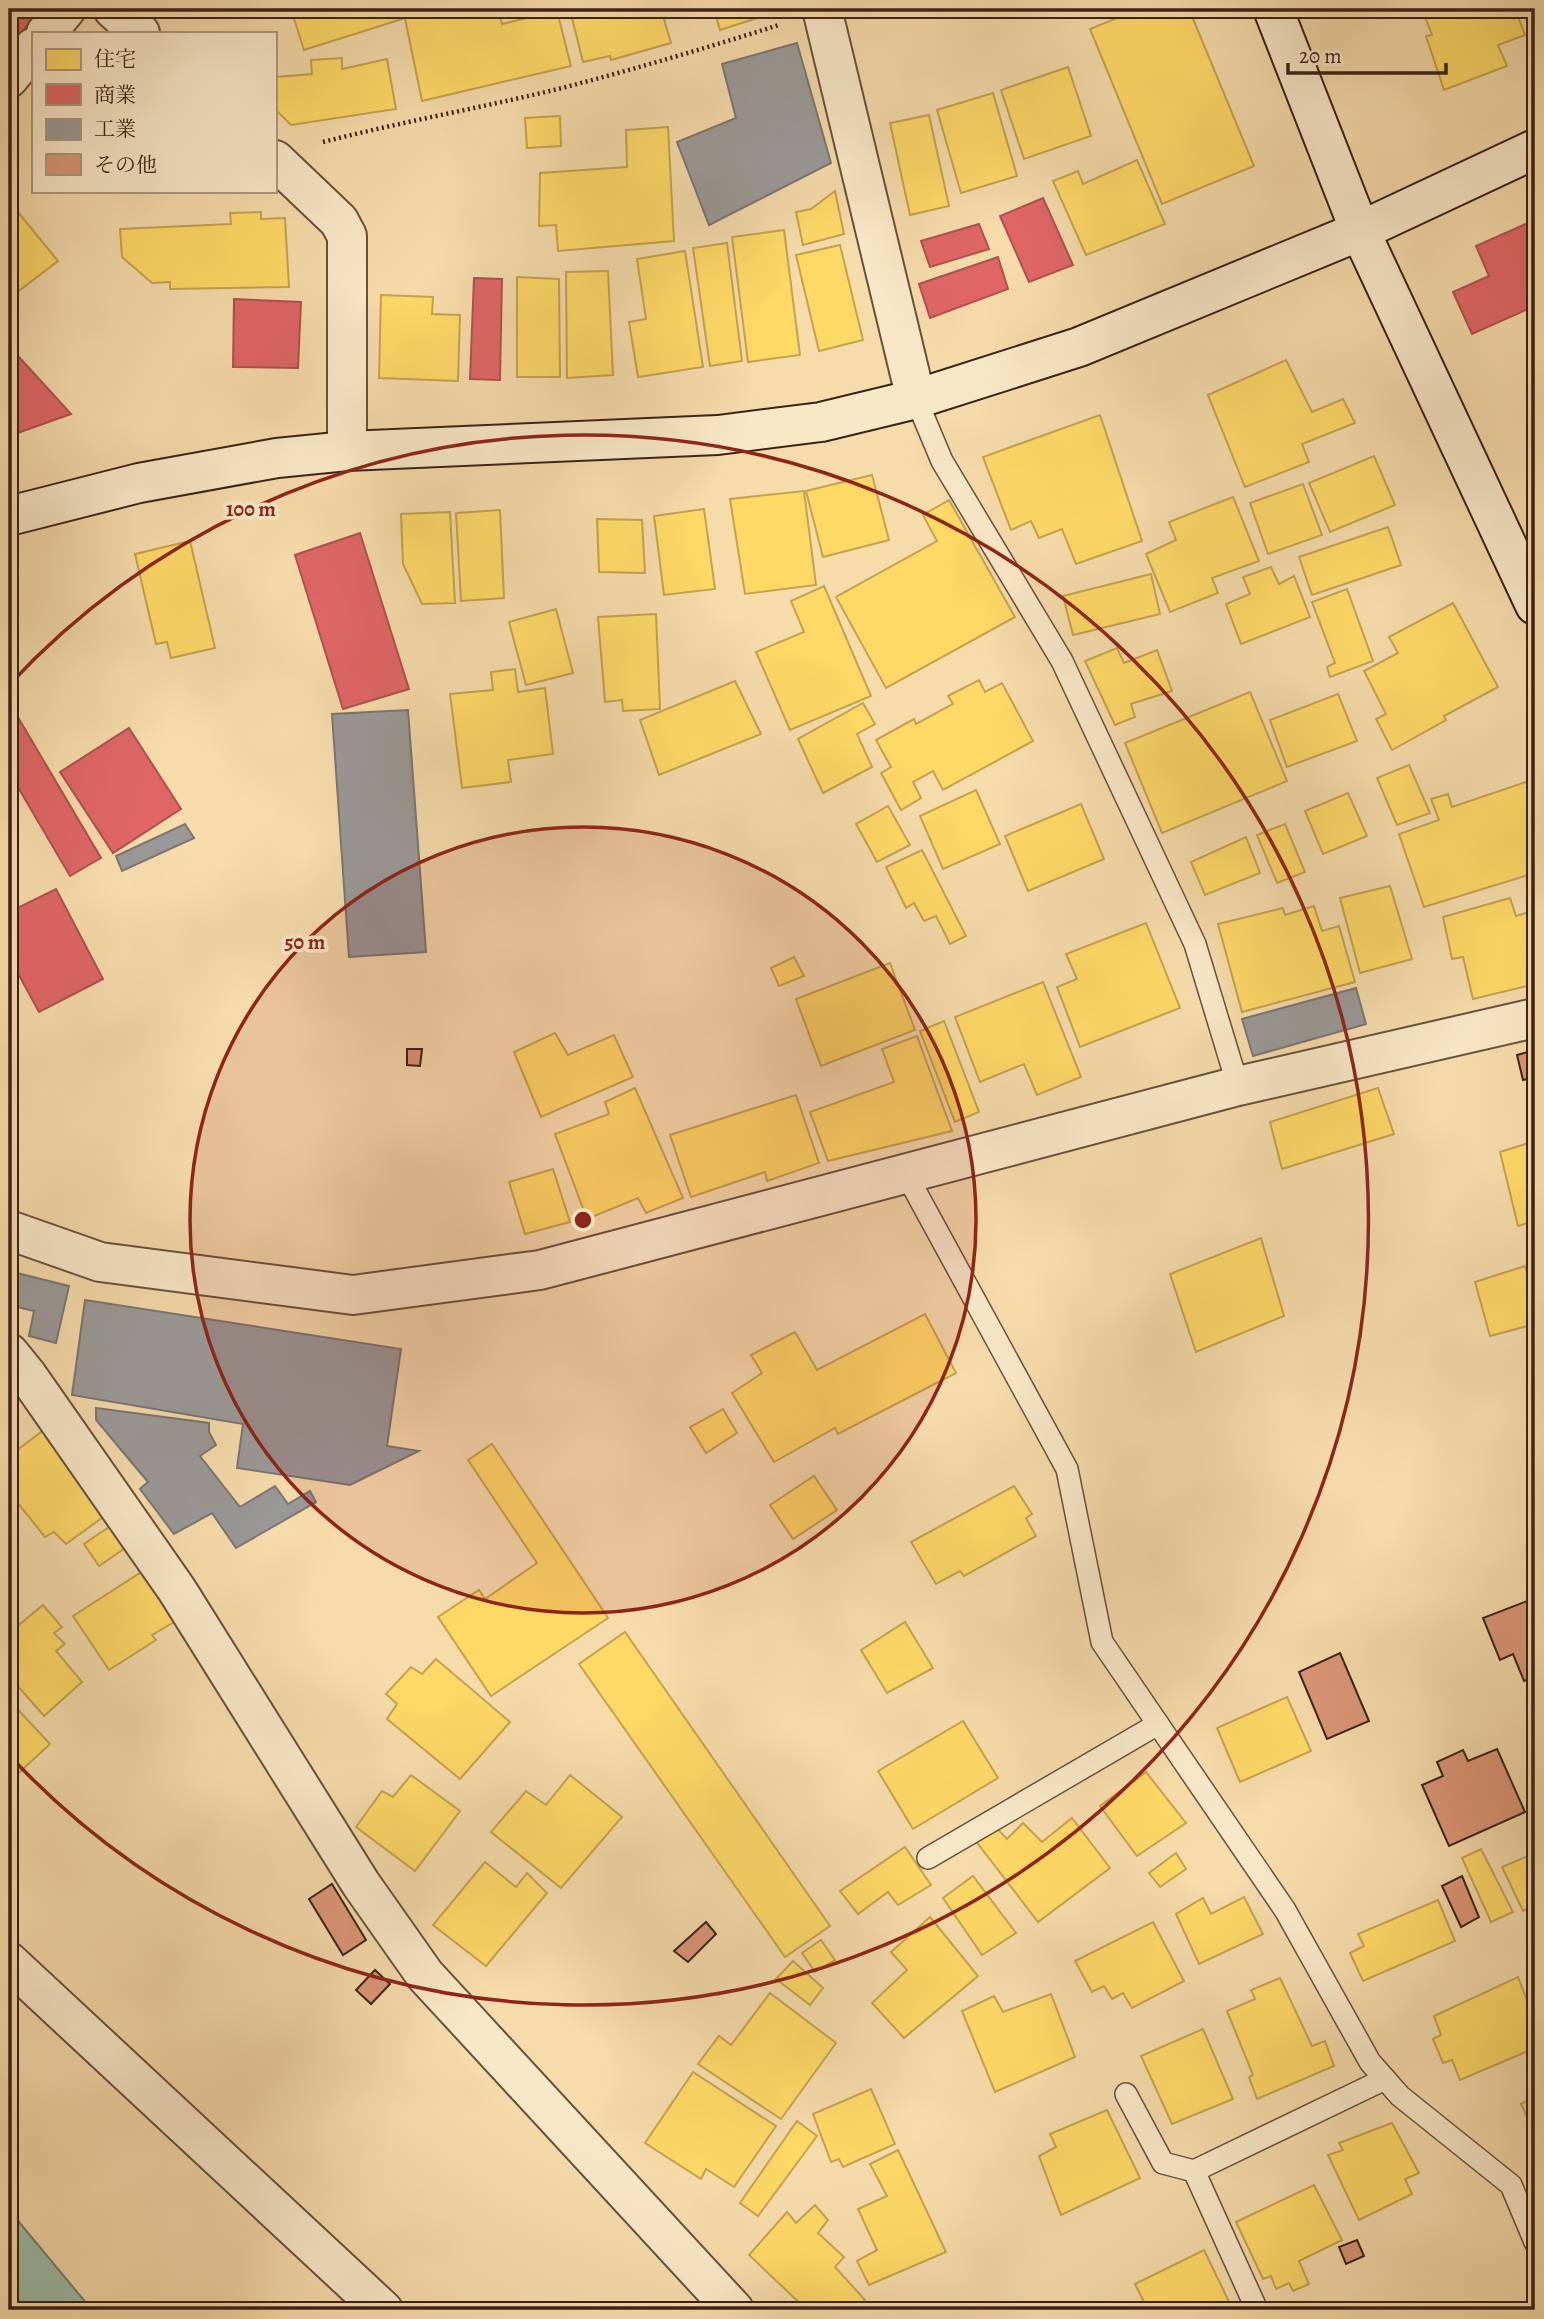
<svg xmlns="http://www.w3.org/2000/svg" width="1544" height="2319" font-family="Alegreya,'Noto Serif JP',serif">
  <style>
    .water { fill: #9dbba7; stroke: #757e6d; stroke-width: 2 }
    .homes { fill: #ffd966; stroke: #c4a24e; stroke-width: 2 }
    .shops { fill: #e06666; stroke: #ae524e; stroke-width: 2 }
    .industry { fill: #999; stroke: #7c7572; stroke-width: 2 }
    .building { fill: #dc9676; stroke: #3a2217; stroke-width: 2 }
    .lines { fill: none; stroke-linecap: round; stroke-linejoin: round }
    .lane-casing { stroke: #69503c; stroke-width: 24 }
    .street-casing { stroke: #69503c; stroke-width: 42 }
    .secondary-casing { stroke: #3a2217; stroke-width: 42 }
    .path { stroke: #3a2217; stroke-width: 4.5; stroke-dasharray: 2 3.5; stroke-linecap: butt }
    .lane { stroke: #f9e8c8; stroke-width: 21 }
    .street { stroke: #f9e8c8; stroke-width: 38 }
    .secondary { stroke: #f9e8c8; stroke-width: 38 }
    .ring { fill: none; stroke: #8f2418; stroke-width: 3.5 }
    .centre { fill: #8f2418; stroke: #f9e8c8; stroke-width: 3.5 }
    .ring-label { font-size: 21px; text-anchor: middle; font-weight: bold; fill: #8f2418; stroke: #f9e8c8; stroke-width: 7; stroke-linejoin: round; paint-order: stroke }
  </style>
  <rect width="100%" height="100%" fill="#f6dbab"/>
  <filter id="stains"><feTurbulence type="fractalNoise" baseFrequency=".00286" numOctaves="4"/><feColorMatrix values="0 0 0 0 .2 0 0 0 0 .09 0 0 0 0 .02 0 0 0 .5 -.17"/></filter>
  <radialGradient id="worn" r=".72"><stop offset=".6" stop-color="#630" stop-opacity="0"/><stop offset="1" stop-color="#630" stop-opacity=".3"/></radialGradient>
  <polygon class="water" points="9,2210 92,2310 9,2310"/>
  <g class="homes">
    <polygon points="291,9 399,9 402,19 304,50"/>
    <polygon points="403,9 498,9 502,24 557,11 571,66 422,101"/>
    <polygon points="661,9 671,43 611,60 610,56 583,62 570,10"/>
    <polygon points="670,9 701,9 672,17"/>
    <polygon points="714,9 771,9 773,13 720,30"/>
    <polygon points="1139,9 1189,9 1254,166 1162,204 1090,29"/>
    <polygon points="1422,9 1515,9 1525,35 1498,45 1507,66 1444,90 1426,36 1432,35"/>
    <polygon points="342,58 342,69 387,59 396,109 291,125 275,109 275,77 312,74 311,60"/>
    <polygon points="1068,67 1091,136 1024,159 1001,90"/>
    <polygon points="993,93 1017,176 961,193 937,110"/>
    <polygon points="929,115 949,206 910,215 890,123"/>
    <polygon points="560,116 561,146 527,148 525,118"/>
    <polygon points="668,127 674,241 558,251 556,225 539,226 540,173 627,167 626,130"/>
    <polygon points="1137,160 1165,224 1086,255 1053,181 1078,171 1083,184"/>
    <polygon points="835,191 844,234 803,245 796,212 811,209"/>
    <polygon points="13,206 58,261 16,293 9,284 9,209"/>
    <polygon points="261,212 261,219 285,218 289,287 170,289 170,282 152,283 122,257 120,229 231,224 230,213"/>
    <polygon points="784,230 800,355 748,362 732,237"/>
    <polygon points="727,243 742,361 710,366 693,248"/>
    <polygon points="840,245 863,340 819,351 796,255"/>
    <polygon points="685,251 703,367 638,377 629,322 646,319 637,259"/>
    <polygon points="608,271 613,375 567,378 566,272"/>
    <polygon points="517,277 559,279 560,377 517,377"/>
    <polygon points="381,295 433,297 432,314 460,315 458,381 379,378"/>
    <polygon points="1286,360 1312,412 1343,399 1355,423 1302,444 1309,462 1245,487 1208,395"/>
    <polygon points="1100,415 1142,541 1076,564 1062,529 1039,538 1031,521 1011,530 983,457"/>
    <polygon points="1374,456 1395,505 1330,532 1309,483"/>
    <polygon points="872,475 889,540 823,557 806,491"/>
    <polygon points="1303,484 1322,535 1268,554 1250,503"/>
    <polygon points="804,491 816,585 745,594 730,499"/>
    <polygon points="1233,497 1259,561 1212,578 1218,593 1170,612 1146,554 1176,540 1169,522"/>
    <polygon points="949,500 1015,617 886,688 836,597 937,541 923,515"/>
    <polygon points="704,509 715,589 664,595 654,516"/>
    <polygon points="500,510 504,598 461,601 456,513"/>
    <polygon points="450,512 455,603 422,604 403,564 401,514"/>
    <polygon points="597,519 642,520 645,573 599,572"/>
    <polygon points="1388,527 1401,565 1312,595 1299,557"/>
    <polygon points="190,541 215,648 171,658 167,642 156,644 135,554"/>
    <polygon points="1271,567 1279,584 1294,576 1310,617 1241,644 1226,604 1250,594 1243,577"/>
    <polygon points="1151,574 1160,614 1073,635 1063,596"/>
    <polygon points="824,586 871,696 790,730 756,652 804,632 791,601"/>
    <polygon points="1347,589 1373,661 1330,677 1327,667 1335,663 1312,602"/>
    <polygon points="1453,603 1498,687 1444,716 1446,720 1392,750 1376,719 1386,714 1364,671 1398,653 1389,637"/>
    <polygon points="556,609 573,673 526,685 509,622"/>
    <polygon points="656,614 660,709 623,711 622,700 605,702 598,617"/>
    <polygon points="1117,648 1124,663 1157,650 1172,691 1131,704 1135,717 1115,725 1085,661"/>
    <polygon points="515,669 518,692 545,688 553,754 508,760 511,782 462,788 450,694 493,690 491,672"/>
    <polygon points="979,680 985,692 1002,683 1033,741 943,790 933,771 913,782 921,798 901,810 881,773 891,767 876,740 914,719 916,724 953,704 948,696"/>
    <polygon points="735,681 761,734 659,775 640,720"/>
    <polygon points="1250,692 1287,781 1162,833 1125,743"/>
    <polygon points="1338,694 1357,741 1287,767 1270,720"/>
    <polygon points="863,703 875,724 857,734 872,767 823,793 798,739"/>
    <polygon points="1409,765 1430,813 1397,825 1377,778"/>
    <polygon points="1532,780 1535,790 1535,873 1424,907 1399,834 1439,820 1431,799 1448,794 1452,807"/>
    <polygon points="976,790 1000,844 943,869 920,816"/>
    <polygon points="1348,793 1367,836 1323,854 1305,811"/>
    <polygon points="1081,804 1104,859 1028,891 1005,836"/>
    <polygon points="888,806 910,845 877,862 856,824"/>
    <polygon points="1285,824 1305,872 1277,883 1257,835"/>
    <polygon points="1246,837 1260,873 1205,895 1191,862"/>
    <polygon points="922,850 966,936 950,944 936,916 924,921 914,903 906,908 886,867"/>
    <polygon points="1390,886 1412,959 1360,973 1340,898"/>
    <polygon points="1510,898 1516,916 1535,910 1535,984 1473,999 1463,957 1452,959 1443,917"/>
    <polygon points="1314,906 1322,931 1339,926 1355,982 1242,1012 1218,924 1283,908 1285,915"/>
    <polygon points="1146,923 1180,1008 1080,1047 1057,987 1077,979 1066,954"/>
    <polygon points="794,957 804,976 779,986 771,968"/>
    <polygon points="890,963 915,1030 821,1066 796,999"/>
    <polygon points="1043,982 1081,1077 1037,1095 1024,1064 980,1082 955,1017"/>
    <polygon points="944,1021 979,1112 955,1122 920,1031"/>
    <polygon points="555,1033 568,1055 614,1035 633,1077 541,1117 514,1052"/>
    <polygon points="917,1036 952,1131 828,1161 810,1112 894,1082 882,1049"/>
    <polygon points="635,1088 683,1198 646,1213 638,1198 587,1219 555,1134 609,1114 605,1102"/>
    <polygon points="1378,1088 1394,1134 1282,1169 1270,1122"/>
    <polygon points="796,1095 819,1163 767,1181 765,1172 691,1197 670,1135"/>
    <polygon points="1535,1141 1535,1221 1518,1226 1500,1152"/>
    <polygon points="553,1169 570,1222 525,1234 509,1182"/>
    <polygon points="1261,1238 1284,1316 1196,1352 1170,1274"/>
    <polygon points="1525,1266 1535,1298 1535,1324 1490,1336 1475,1282"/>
    <polygon points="925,1314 956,1373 838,1434 835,1428 774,1462 732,1393 762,1373 751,1355 795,1332 817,1370"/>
    <polygon points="723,1409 737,1433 706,1453 690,1427"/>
    <polygon points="44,1430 106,1515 66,1544 54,1532 45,1537 9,1492 9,1456"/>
    <polygon points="492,1444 608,1618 491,1696 438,1617 479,1590 485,1599 537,1563 468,1460"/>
    <polygon points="814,1476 837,1510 793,1539 770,1505"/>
    <polygon points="1014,1486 1032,1514 1026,1518 1036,1536 964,1576 960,1571 936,1584 911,1542"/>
    <polygon points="112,1525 128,1546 99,1566 84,1544"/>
    <polygon points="143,1571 176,1621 152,1635 156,1640 109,1670 73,1616"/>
    <polygon points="43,1605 62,1627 54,1633 65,1644 56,1651 82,1682 44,1716 9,1676 9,1633"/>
    <polygon points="905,1622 933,1668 887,1693 861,1650"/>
    <polygon points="625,1632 830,1926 785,1957 579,1664"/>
    <polygon points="436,1659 510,1722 460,1779 387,1719 397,1704 386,1694 411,1667 422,1674"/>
    <polygon points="1287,1697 1311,1751 1240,1782 1217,1728"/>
    <polygon points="9,1700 50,1744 9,1782"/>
    <polygon points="963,1721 998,1778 913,1829 878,1771"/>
    <polygon points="1146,1772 1186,1823 1137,1856 1100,1806"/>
    <polygon points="411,1775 460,1811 415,1871 356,1827 382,1791 393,1797"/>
    <polygon points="570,1775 622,1817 561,1888 491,1832 526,1791 546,1805"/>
    <polygon points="1072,1818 1110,1868 1038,1922 975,1840 992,1823 1007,1839 1023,1823 1042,1842"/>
    <polygon points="905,1847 931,1885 898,1905 888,1892 858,1914 840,1891"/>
    <polygon points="1481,1849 1513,1912 1491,1922 1462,1858"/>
    <polygon points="1176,1853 1186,1869 1160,1887 1149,1873"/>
    <polygon points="1535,1853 1535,1905 1523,1911 1502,1867"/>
    <polygon points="485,1862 516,1887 527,1873 547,1893 486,1966 433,1925"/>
    <polygon points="973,1876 1016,1933 982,1955 943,1898"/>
    <polygon points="1244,1897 1263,1934 1199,1964 1176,1914 1203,1898 1211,1914"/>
    <polygon points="1438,1900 1455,1941 1363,1981 1350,1953 1364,1946 1358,1934"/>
    <polygon points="930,1917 978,1976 904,2038 872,2003 907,1970 891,1952"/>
    <polygon points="1153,1922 1184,1981 1132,2008 1123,1993 1112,1999 1104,1986 1092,1992 1075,1961"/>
    <polygon points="821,1940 835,1960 815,1972 802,1953"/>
    <polygon points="793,1961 823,1988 810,2005 776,1979"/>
    <polygon points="1518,1977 1535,2021 1535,2048 1460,2080 1452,2060 1443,2063 1433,2039 1441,2035 1434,2016"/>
    <polygon points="1280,1978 1312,2046 1325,2041 1334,2066 1257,2099 1249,2077 1253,2075 1227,2011 1255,1999 1251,1990"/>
    <polygon points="770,1993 836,2043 781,2119 698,2064 719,2036 731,2045"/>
    <polygon points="1051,1994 1075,2057 995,2092 962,2011 994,1996 1003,2012"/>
    <polygon points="1203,2029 1233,2099 1172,2124 1141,2056"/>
    <polygon points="693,2072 776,2126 734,2187 706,2169 701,2179 645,2143"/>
    <polygon points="871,2089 895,2144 843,2167 839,2159 831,2162 813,2114"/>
    <polygon points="1535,2096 1535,2134 1521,2104"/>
    <polygon points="1107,2110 1140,2178 1061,2215 1039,2156 1056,2147 1050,2134"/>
    <polygon points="797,2121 817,2136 758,2216 740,2203"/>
    <polygon points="1392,2123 1419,2173 1405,2179 1412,2194 1359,2220 1328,2155 1343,2150 1339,2143"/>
    <polygon points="898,2150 946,2252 869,2285 857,2261 877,2250 858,2209 887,2196 870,2164"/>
    <polygon points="1314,2185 1342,2240 1299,2261 1309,2284 1293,2291 1289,2283 1276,2289 1271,2276 1263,2279 1236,2222"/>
    <polygon points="815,2205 828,2220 818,2233 844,2257 835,2267 865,2300 855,2310 807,2310 749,2255 787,2212 796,2223"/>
    <polygon points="1204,2250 1233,2310 1148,2310 1135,2284"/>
  </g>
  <g class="shops">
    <polygon points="9,9 38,9 9,52"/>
    <polygon points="1043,198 1073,265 1029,282 1000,216"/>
    <polygon points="1535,220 1535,306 1472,334 1453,292 1489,276 1476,246"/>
    <polygon points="979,224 989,249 930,267 921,241"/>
    <polygon points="998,257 1008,289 930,318 919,284"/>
    <polygon points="474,278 502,279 500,380 470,379"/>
    <polygon points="234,299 301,302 298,368 233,367"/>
    <polygon points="9,346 71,414 9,436"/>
    <polygon points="360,533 409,689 343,709 295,555"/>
    <polygon points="9,702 101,858 70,876 9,772"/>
    <polygon points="129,728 181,809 113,853 60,772"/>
    <polygon points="56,889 103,979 39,1012 9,957 9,912"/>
  </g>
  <g class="industry">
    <polygon points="797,43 831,163 709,225 677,142 736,118 722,64"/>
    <polygon points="408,710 426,952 349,957 332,714"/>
    <polygon points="185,824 194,838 122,871 116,856"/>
    <polygon points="1356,988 1366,1024 1253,1056 1242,1019"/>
    <polygon points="9,1271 69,1286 56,1343 29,1336 34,1311 9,1305"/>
    <polygon points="85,1300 401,1349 387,1446 419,1451 350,1485 237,1468 243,1424 72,1395"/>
    <polygon points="96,1408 209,1423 209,1432 216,1445 200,1456 240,1507 275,1486 288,1504 310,1491 316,1502 236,1548 212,1513 174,1534 140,1489 148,1482 96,1420"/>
  </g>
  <g class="building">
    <polygon points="407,1049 422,1049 420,1066 407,1065"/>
    <polygon points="1535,1050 1535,1077 1523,1080 1517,1055"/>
    <polygon points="1535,1598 1535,1676 1524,1681 1513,1654 1500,1660 1483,1618"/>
    <polygon points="1340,1653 1369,1721 1327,1739 1299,1672"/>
    <polygon points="1497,1749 1525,1812 1449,1846 1422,1785 1443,1776 1437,1762 1463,1750 1468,1761"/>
    <polygon points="1462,1876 1479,1917 1461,1927 1442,1886"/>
    <polygon points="332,1884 366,1940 343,1955 309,1899"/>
    <polygon points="706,1922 716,1934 688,1962 674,1951"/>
    <polygon points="375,1970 390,1984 371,2004 356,1990"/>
    <polygon points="1357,2240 1364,2256 1346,2264 1339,2247"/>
  </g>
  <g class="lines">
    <g class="lane-casing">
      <g id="lane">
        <polyline points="916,399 942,461 1062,661 1195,944 1238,1086"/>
        <polyline points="906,1174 1067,1469 1102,1642 1285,1910 1370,2062 1400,2096 1511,2185 1535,2242"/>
        <polyline points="928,1858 1158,1724"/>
        <polyline points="1126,2094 1163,2163 1194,2171 1385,2079"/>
        <polyline points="1194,2171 1257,2310"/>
      </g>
    </g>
    <g class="street-casing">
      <g id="street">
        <polyline points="113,9 140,33"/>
        <polyline points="822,9 916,399"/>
        <polyline points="46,33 66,9"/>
        <polyline points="9,78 33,48"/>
        <polyline points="275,160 339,221 347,236 347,451"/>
        <polyline points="9,1230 100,1262 353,1295 540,1270 1238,1086 1535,1018"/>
        <polyline points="9,1353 27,1375 177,1590 361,1884 425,1975 734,2310"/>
        <polyline points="9,1962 383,2310"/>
      </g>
    </g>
    <g class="secondary-casing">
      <g id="secondary">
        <polyline points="1273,9 1360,231 1535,605"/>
        <polyline points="9,516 139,483 277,458 347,451 718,435 821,422 916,399 1079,347 1360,231 1535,149"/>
      </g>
    </g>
    <path class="path" d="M323 142C401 122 480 108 558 89 632 70 706 48 779 25"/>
    <use href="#lane" class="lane"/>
    <use href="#street" class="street"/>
    <use href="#secondary" class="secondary"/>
  </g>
  <circle cx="583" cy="1220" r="393" fill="#8f2418" fill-opacity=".12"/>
  <g class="ring">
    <circle cx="583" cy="1220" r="393"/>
    <path d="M9 685A785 785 0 1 1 9 1755"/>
  </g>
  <circle cx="583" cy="1220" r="10" class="centre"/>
  <g class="ring-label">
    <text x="251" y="516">100 m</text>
    <text x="305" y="949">50 m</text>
  </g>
  <rect width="1544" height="2319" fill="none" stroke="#f6dbab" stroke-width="35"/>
  <rect x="10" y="10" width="1523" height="2298" fill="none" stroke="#3a2217" stroke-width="3.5"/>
  <rect x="18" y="18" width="1509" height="2284" fill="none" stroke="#3a2217" stroke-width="2"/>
  <rect x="32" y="32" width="245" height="161" fill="#f9e8c8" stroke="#ad9981" stroke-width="2"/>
  <rect x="46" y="49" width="35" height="21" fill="#ffd966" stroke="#ad9981" stroke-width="2"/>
  <text x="94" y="66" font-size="21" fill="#3a2217">住宅</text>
  <rect x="46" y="84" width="35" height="21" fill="#e06666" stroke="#ad9981" stroke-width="2"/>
  <text x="94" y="102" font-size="21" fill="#3a2217">商業</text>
  <rect x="46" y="119" width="35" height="21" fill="#999999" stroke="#ad9981" stroke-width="2"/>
  <text x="94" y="136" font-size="21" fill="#3a2217">工業</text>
  <rect x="46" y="154" width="35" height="21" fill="#dc9676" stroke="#ad9981" stroke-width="2"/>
  <text x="94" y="172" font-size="21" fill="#3a2217">その他</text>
  <path d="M1288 63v10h158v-10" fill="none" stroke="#3a2217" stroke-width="3.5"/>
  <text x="1299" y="63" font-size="21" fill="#3a2217" stroke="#f9e8c8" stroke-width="5" paint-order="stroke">20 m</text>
  <rect width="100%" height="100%" filter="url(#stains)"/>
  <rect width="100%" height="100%" fill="url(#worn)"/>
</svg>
